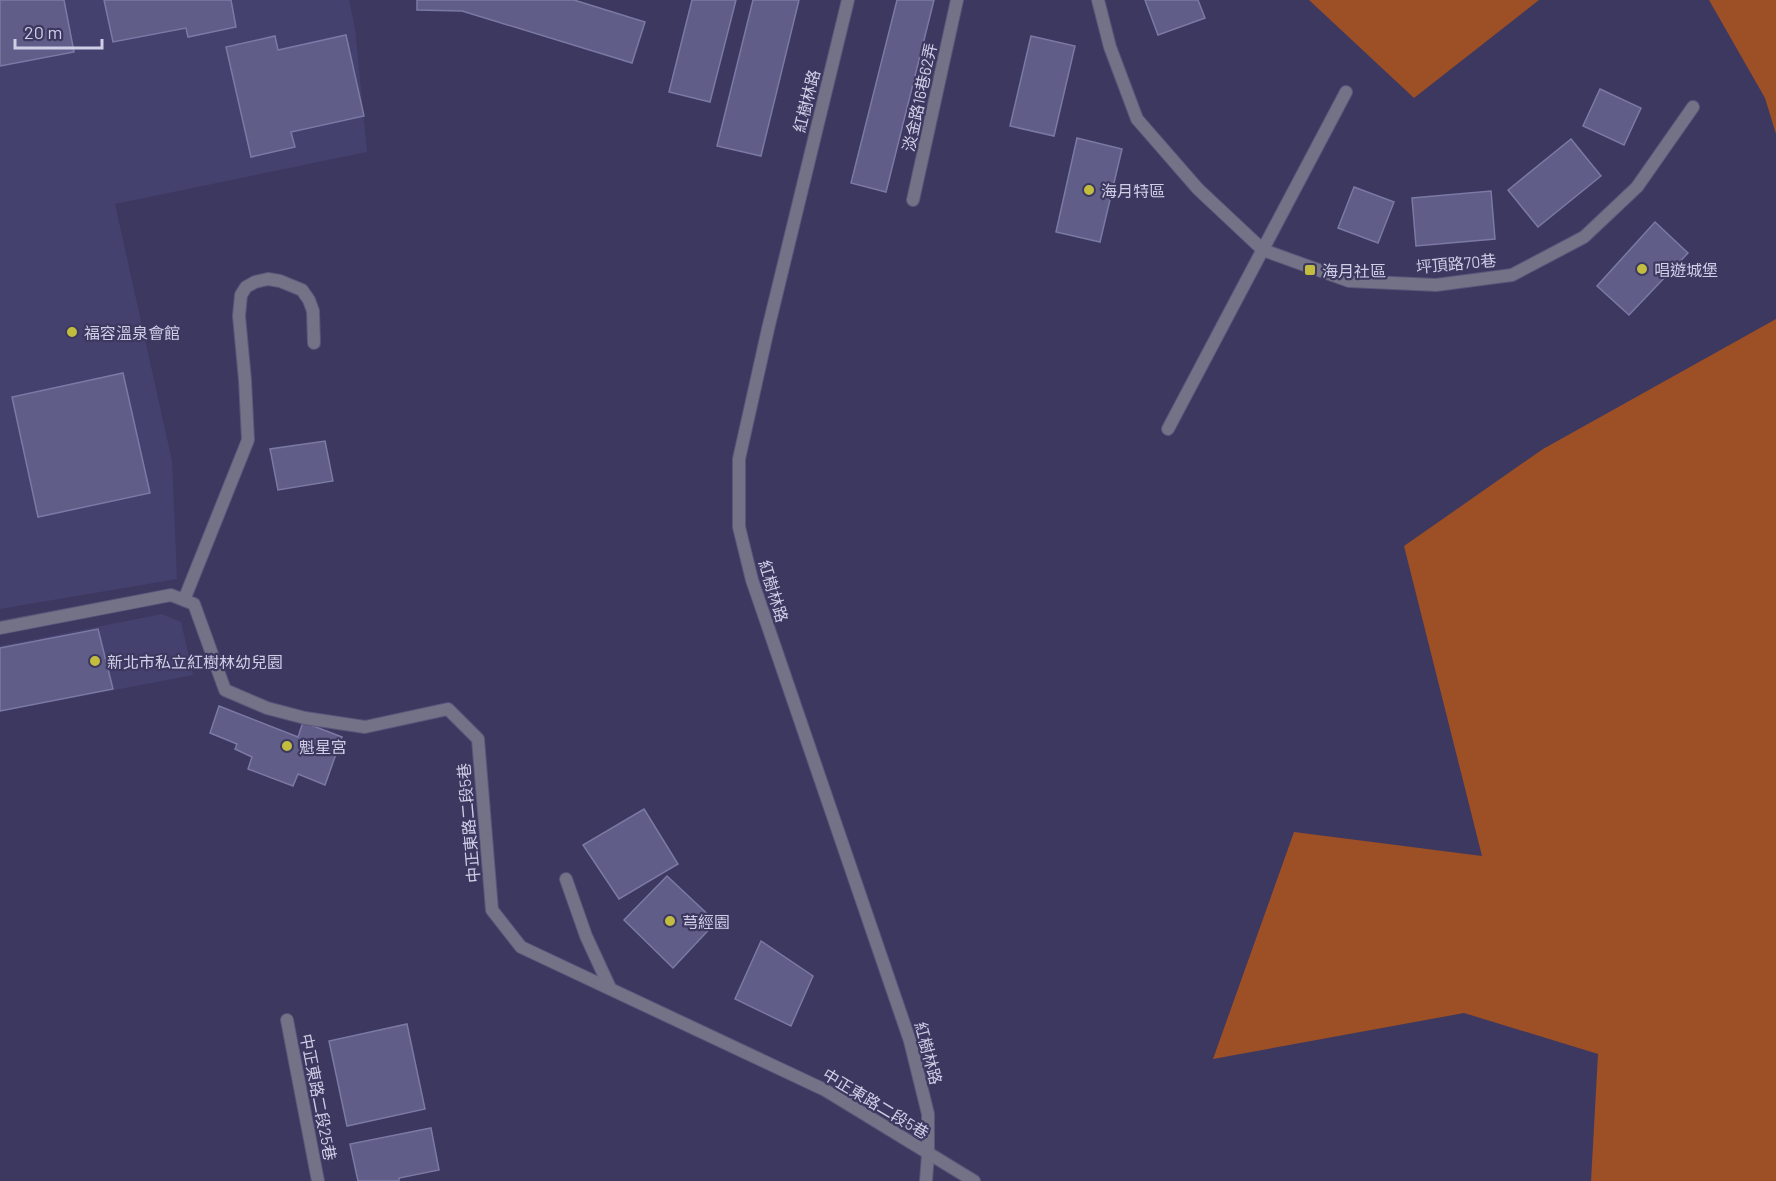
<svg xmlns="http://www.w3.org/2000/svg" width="1776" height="1181" font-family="Barlow,'Noto Sans TC',sans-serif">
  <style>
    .built { fill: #45416f }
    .forest { fill: #9d4f25 }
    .building { fill: #605e88; stroke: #7b79a5; stroke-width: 1.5 }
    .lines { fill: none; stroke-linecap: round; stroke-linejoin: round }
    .service-casing { stroke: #59567b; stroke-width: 14 }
    .minor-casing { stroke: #59567b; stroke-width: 14 }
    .service { stroke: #737286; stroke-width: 12 }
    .minor { stroke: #737286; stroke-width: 12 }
    .poi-dot { fill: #c2bd3f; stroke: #3c3860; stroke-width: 2 }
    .labels { text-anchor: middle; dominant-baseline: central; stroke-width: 4.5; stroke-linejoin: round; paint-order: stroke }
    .street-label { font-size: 16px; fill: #cfcee7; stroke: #3c3860 }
    .poi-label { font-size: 16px; fill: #cfcee7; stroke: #3c3860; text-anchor: start }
  </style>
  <rect width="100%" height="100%" fill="#3c3860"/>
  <g class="built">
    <polygon points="0,0 349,0 355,28 367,152 115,204 172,461 177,579 0,609"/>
    <polygon points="162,614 181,622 193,675 0,712 0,646"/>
  </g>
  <g class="forest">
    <polygon points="1309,0 1539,0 1414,98"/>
    <polygon points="1709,0 1776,0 1776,134 1765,98"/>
    <polygon points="1776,319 1776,1181 1591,1181 1598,1054 1464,1013 1213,1059 1294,832 1482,856 1404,546 1543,449"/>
  </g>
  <g class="building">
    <polygon points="0,0 64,0 74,52 0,66"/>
    <polygon points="104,0 231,0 236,27 188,37 186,28 113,42"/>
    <polygon points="417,0 574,0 645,22 632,63 462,11 417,10"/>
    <polygon points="692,0 736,0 710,102 669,92"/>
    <polygon points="753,0 799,0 761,156 717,146"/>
    <polygon points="897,0 934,0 886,192 851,183"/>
    <polygon points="1145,0 1198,0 1205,18 1158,35"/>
    <polygon points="346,35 364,116 291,132 295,147 251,157 226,47 275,36 278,50"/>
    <polygon points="1031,36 1075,46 1054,136 1010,126"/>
    <polygon points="1600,89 1641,108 1624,145 1583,126"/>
    <polygon points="1077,138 1122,149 1100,242 1056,232"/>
    <polygon points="1571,139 1601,176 1538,227 1508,190"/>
    <polygon points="1354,187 1394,202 1378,243 1338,228"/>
    <polygon points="1491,191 1495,239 1416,246 1412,198"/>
    <polygon points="1655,222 1688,253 1629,315 1597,286"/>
    <polygon points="123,373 150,493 38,517 12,397"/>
    <polygon points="325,441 333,481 278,490 270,449"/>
    <polygon points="98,629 113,689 0,711 0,648"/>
    <polygon points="219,706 298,737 303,722 342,737 325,785 298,774 293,786 248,769 252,757 235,749 237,744 210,733"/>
    <polygon points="644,809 678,864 619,899 583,845"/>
    <polygon points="667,876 716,922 673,968 624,920"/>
    <polygon points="761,941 813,976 791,1026 735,999"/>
    <polygon points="407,1024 425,1109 347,1126 329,1041"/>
    <polygon points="431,1128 439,1170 399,1178 399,1181 358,1181 350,1144"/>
  </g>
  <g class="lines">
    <g class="service-casing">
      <polyline id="service" points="184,600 248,440 245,380 239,316 241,295 246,287 255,282 268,279 280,281 302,290 309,300 313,311 314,343"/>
    </g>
    <g class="minor-casing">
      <g id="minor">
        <polyline points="848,0 768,329 739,459 739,527 752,580 910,1041 928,1114 928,1154 926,1181"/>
        <polyline points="1098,0 1110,47 1137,119 1198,189 1263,250 1349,281 1436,285 1512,275 1584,237 1637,187 1693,107"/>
        <polyline points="913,200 957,0"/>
        <polyline points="1168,429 1346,92"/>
        <polyline points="0,628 171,595 194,604 225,690 267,708 305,718 365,727 448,709 478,739 492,910 521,947 825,1090 974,1181"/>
        <polyline points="566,879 586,936 610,988"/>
        <polyline points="287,1020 318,1181"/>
      </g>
    </g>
    <use href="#service" class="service"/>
    <use href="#minor" class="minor"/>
  </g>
  <g class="poi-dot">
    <circle cx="1089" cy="190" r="6"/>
    <circle cx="1642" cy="269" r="6"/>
    <rect x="1304" y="264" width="12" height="12" rx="3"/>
    <circle cx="72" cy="332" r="6"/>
    <circle cx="95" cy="661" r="6"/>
    <circle cx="287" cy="746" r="6"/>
    <circle cx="670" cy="921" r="6"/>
  </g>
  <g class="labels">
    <g class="street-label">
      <text transform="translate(919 97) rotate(-78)">淡金路16巷62弄</text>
      <text transform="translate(806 101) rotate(-76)">紅樹林路</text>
      <text transform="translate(1456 263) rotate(-5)">坪頂路70巷</text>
      <text transform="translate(774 591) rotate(73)">紅樹林路</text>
      <text transform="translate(468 823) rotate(-95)">中正東路二段5巷</text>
      <text transform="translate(929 1053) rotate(75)">紅樹林路</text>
      <text transform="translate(319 1097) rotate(79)">中正東路二段25巷</text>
      <text transform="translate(876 1103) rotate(31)">中正東路二段5巷</text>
    </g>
    <g class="poi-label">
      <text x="1101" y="190">海月特區</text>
      <text x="1654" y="269">唱遊城堡</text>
      <text x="1322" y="270">海月社區</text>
      <text x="84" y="332">福容溫泉會館</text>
      <text x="107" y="661">新北市私立紅樹林幼兒園</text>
      <text x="299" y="746">魁星宮</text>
      <text x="682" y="921">芎經園</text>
    </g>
  </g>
  <path d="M15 39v9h87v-9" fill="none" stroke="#cfcee7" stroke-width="3"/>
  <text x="24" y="39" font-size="18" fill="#cfcee7" stroke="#3c3860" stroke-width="4.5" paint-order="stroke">20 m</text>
</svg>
